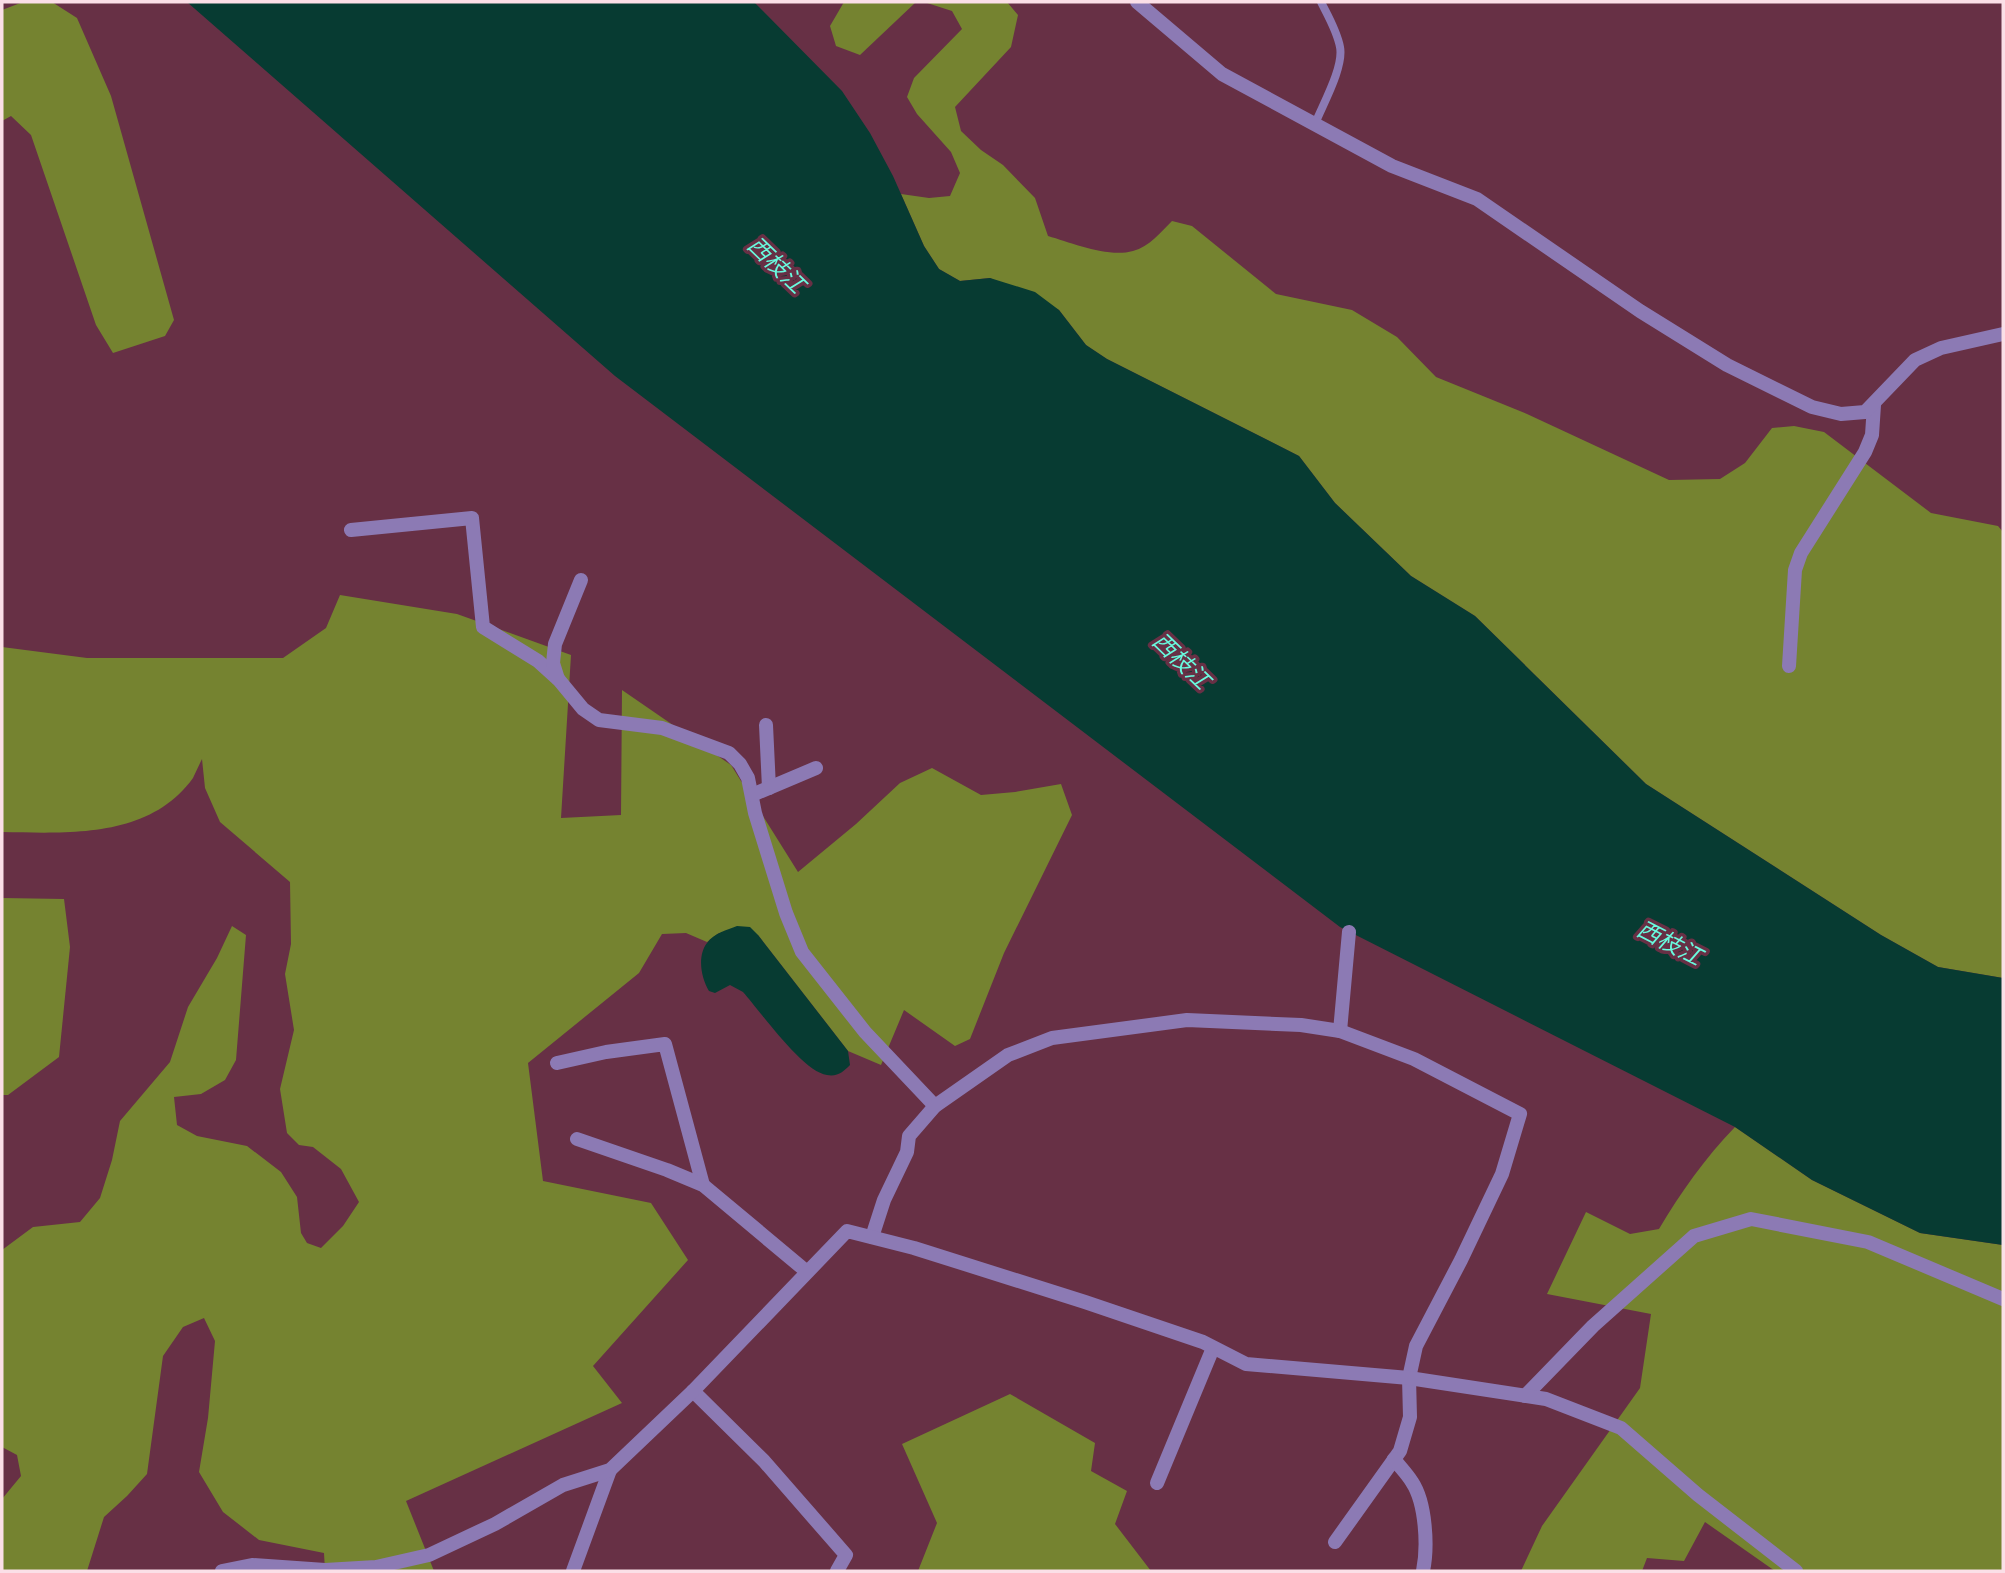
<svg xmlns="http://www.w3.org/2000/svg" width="2005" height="1573" font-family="'Open Sans','Noto Sans SC',sans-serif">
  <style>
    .forest { fill: #758330 }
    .water { fill: #073b32 }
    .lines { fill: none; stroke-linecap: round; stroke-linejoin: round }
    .service { stroke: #8c7ab4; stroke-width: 8 }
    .minor { stroke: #8c7ab4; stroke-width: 14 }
    .tertiary { stroke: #8c7ab4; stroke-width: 14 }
    .labels { text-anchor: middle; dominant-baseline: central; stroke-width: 7; stroke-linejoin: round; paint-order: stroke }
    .water-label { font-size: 23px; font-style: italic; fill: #68fbde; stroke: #673045 }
  </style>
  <rect width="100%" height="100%" fill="#673045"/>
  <g class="forest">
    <polygon points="23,2 52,2 77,18 111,96 174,320 165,336 113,353 96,325 31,135 11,116 2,121 2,10"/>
    <polygon points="844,2 916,2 860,55 836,46 830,26"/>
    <path d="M924 2H1007L1018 15 1011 47 955 107 961 131 981 150 1003 165 1035 198 1048 236C1072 243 1108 258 1133 251 1149 247 1162 231 1172 221L1192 226 1276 294 1352 310 1397 337 1436 377 1527 414 1669 480 1720 479 1745 463 1772 428 1794 426 1824 432 1931 513 1998 526 2003 532V978L1938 967 1881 935 1646 784 1475 616 1411 576 1335 503 1299 456 1107 359 1086 345 1059 310 990 278 960 281 939 269 924 246 901 194 929 198 950 196 960 173 951 152 917 114 907 97 914 78 962 29 952 11Z"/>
    <path d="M340 595 457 614 571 655 561 818 621 815 622 690 731 765 798 872 856 824 900 783 932 768 981 795 1015 792 1061 784 1072 815 1004 953 970 1039 955 1046 904 1010 881 1065 848 1051 758 935 719 933 707 942 686 933 662 934 639 973 528 1063 543 1181 651 1203 688 1260 593 1366 622 1403 406 1501 434 1571H325L324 1553 259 1540 223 1512 199 1472 208 1418 215 1341 204 1318 183 1327 163 1356 147 1474 127 1496 104 1517 87 1571H2V1499L21 1476 17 1455 2 1447V1250L33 1227 80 1222 100 1198 112 1160 120 1121 170 1062 188 1007 217 958 232 926 246 935 236 1060 225 1080 201 1094 174 1097 177 1125 197 1136 247 1146 281 1172 297 1197 301 1233 307 1243 321 1248 343 1226 359 1202 341 1169 313 1147 299 1145 287 1133 280 1089 294 1030 285 974 291 944 290 882 220 822 205 788 202 759C199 765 196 772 193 778 149 839 68 833 2 832V647L87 658H283L326 628Z"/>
    <polygon points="2,898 64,899 70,947 59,1057 8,1095 2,1095"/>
    <path d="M1735 1127 1812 1180 1920 1233 2003 1245V1571H1775L1705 1522 1684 1561 1647 1558 1642 1571H1521L1542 1526 1640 1388 1651 1314 1547 1294 1586 1212 1630 1234 1659 1229C1681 1192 1705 1158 1735 1127Z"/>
    <polygon points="1010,1394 1095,1443 1091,1471 1127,1491 1115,1524 1151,1571 918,1571 937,1523 902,1444"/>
  </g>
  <g class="water">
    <polygon points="187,2 754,2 842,91 870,133 893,176 924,246 939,269 960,281 990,278 1035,292 1059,310 1086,345 1107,359 1299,456 1335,503 1411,576 1475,616 1646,784 1881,935 1938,967 2003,978 2003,1245 1920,1233 1812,1180 1735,1127 1340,927 615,376"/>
    <path d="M737 926 750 927 758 935 848 1051 850 1065C844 1071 838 1077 827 1075 803 1072 760 1011 743 992L730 985 715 993 709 991C701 978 697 956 707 943 714 933 727 930 737 926Z"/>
  </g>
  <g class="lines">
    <path class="service" d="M1315 124C1323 104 1344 67 1340 47 1337 31 1328 16 1321 2"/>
    <g class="minor">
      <polyline points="351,530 472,518 483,627 538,661 559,680 583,709 599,720 662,728 729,753 740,764 748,778 755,813 786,913 802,952 865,1032 935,1106"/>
      <polyline points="1789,666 1795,570 1801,553 1865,452 1872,435 1874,405"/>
      <polyline points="558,679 553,663 555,644 581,580"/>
      <polyline points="766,725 769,788"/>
      <polyline points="752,795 816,768"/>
      <polyline points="1340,1031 1349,932"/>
      <polyline points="557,1063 606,1052 665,1044 703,1185"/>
      <polyline points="577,1139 667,1170 703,1185 806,1271"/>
      <polyline points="872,1237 884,1200 907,1152 909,1136 935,1106 1008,1055 1052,1038 1187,1020 1301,1025 1340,1031 1414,1059 1520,1114 1502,1174 1461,1260 1416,1346 1409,1378 1410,1417 1400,1451 1335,1542"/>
      <polyline points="693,1391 764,1461 846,1555 837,1571"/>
      <polyline points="1525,1396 1593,1326 1694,1236 1751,1219 1868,1242 2003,1299"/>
      <path d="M1394 1459C1400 1467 1407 1474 1412 1482 1426 1503 1428 1547 1423 1571"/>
      <polyline points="1157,1483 1213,1348"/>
      <polyline points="573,1571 610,1470"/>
    </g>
    <g class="tertiary">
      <polyline points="1137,2 1222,74 1392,166 1477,199 1640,311 1727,365 1812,407 1841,414 1865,412 1915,360 1941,348 2003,334"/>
      <polyline points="222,1571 252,1565 325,1570 376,1567 429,1555 495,1524 563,1485 610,1470 693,1391 847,1231 914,1248 1085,1302 1203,1342 1246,1364 1409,1378 1546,1399 1621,1428 1698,1495 1796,1571"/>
    </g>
  </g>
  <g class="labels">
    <g class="water-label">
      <text transform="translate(777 264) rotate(44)">西枝江</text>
      <text transform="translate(1182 660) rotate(44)">西枝江</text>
      <text transform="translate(1670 942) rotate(27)">西枝江</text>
    </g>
  </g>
  <rect width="2005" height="1573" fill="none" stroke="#fbdfe7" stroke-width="7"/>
</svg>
